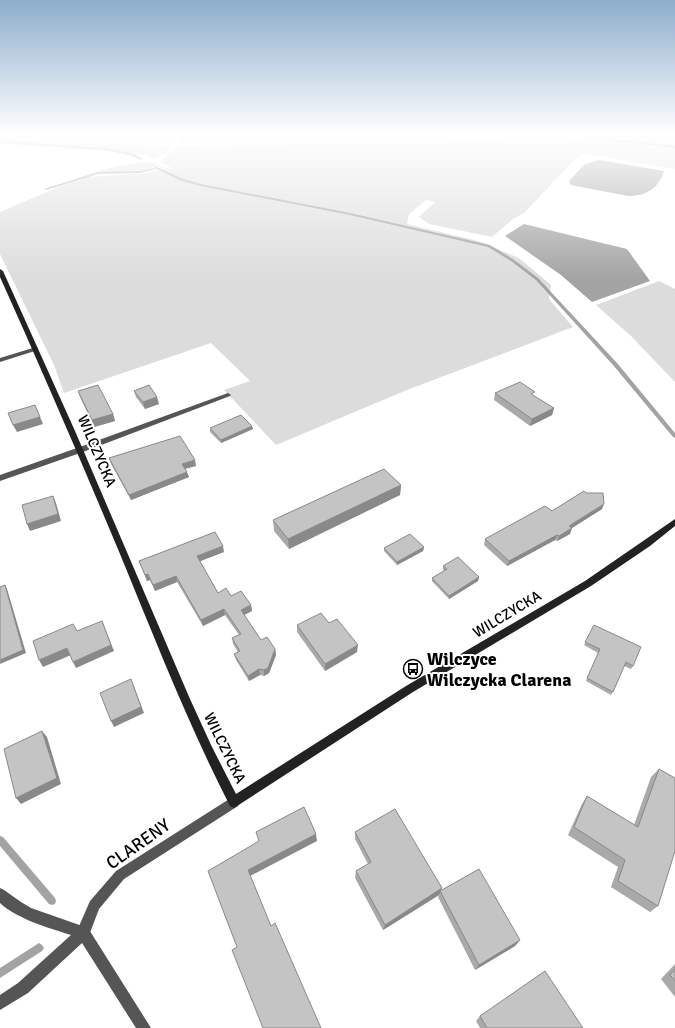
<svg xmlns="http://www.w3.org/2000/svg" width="675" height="1028" font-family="Signika,sans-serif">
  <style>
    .green { fill: #dcdcdc }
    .water { fill: #a3a3a3 }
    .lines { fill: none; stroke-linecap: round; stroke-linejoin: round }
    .stream { fill: #a3a3a3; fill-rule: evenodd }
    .lane { fill: #555; fill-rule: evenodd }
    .street { fill: #555; fill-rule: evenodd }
    .secondary { fill: #222; fill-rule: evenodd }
    .wall { fill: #a9a9a9 }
    .shaded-wall { fill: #898989 }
    .building { fill: #c4c4c4; stroke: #898989 }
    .labels { text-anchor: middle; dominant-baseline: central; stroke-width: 4; stroke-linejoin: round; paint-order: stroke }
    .street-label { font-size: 15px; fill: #000; stroke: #fff }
    .near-poi-label { font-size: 18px; font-weight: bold; fill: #000; stroke: #fff; text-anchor: start }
    .near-street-label { font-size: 18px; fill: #000; stroke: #fff }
  </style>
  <rect width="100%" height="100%" fill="#fff"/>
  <g class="green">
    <polygon points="0,135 177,135 172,142 165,144 62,141"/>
    <polygon points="182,135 523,135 330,143 182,144 180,141"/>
    <path d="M541 135 592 138 598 137 579 135H675V169L581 153 524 213 513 219 492 237 429 224 419 217 435 202 426 200 409 214 407 224 478 241 519 258 551 285 549 299 573 327 407 390 276 445 224 390 250 381 211 343 64 393 54 365 0 254V212L61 186 89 177 147 173 164 169 156 165 148 170 98 173 84 176C105 169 129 161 152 163 160 164 165 169 173 169L160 162 178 146 403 142Z"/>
    <polygon points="0,137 60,142 170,146 167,153 153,159 145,155 136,154 134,158 117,152 0,143"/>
    <polygon points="659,281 675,289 675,382 631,336 596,305"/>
  </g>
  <g class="water">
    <path d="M599 160 664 171C659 188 646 196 628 196L571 185 569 181 585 164Z"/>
    <polygon points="524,224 627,249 650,281 592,302 561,275 505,236"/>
  </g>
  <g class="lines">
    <g class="stream">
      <polygon points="107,135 109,135 112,138 110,139"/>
      <polygon points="585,136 675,146 675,148 586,138"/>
      <polygon points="0,141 104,148 132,153 143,159 141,160 130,155 104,150 0,143"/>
      <polygon points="155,166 181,178 201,184 350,213 490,245 513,259 538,278 617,363 675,433 675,438 673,437 613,365 536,280 511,261 488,247 350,215 201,186 179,180 157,169 140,173 98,174 46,190 44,189 98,172 140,171 155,168 154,167"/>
      <polygon points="0,836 3,837 55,898 56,901 55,904 52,905 49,904 0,846"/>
      <polygon points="39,943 42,945 44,948 42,951 0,978 0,968"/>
    </g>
    <g class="lane">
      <polygon points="228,393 231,395 230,396 83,452 80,452 76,450 77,448"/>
      <path d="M0 888 4 890 21 902 31 908 88 928 151 1028H136L82 943 28 993 0 1010V995L18 983 71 935C49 928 17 919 0 903Z"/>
    </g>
    <g class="street">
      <polygon points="36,347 38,348 38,350 0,362 0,358"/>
      <polygon points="77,448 80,448 84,450 83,452 0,481 0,475"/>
      <polygon points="234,796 238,798 240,802 238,806 124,879 99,909 88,938 83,940 78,938 76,933 90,901 116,871"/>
    </g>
    <path class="secondary" d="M0 269 3 271 75 431 190 699 212 747 236 794 406 686 585 581 675 519V526L650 546 591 586 413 692 234 808 230 806C188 724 155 639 120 554 81 461 41 368 0 277Z"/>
  </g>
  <g class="wall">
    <polygon points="78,391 113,414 115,421 94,427 80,397"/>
    <polygon points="134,391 159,404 145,409 136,397"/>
    <polygon points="495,393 554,408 552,415 530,426 494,400"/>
    <polygon points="252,426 253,429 221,443 210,432 210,428"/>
    <polygon points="109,458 196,466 185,469 189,477 131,500 111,464"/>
    <polygon points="401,485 400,495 289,549 274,531 273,520"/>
    <polygon points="602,509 572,528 570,534 557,541 555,540 507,566 484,545 485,539 552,511"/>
    <polygon points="424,547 423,551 397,565 384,551 384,548"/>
    <polygon points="224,552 200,561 218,593 231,596 251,605 252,611 244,615 261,640 275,649 276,655 269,673 264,676 260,675 249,681 236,660 234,654 238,652 233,644 232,638 239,635 225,615 203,626 177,582 155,591 150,580 147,581 139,561"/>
    <polygon points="443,566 479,577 478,581 449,599 432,581 432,578 444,571 443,569"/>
    <polygon points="329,623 357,652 325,671 297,632 297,625"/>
    <polygon points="594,625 633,666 631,669 624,666 613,692 611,695 586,681 598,653 584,645"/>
    <polygon points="659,769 658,906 650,912 611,887 618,867 568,835 582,804 587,796 634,825 651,777"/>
    <polygon points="355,832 442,888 441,890 520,940 515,946 475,970 438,897 439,895 383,930 355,878 356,871 368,864 355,839"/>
    <polygon points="675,964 675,997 661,979"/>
    <polygon points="480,1016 583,1028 480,1028 476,1021"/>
  </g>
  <g class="shaded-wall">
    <polygon points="157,397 159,404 145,409 143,402"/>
    <polygon points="35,405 43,424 17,432 13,425"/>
    <polygon points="554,408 552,415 530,426 532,419"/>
    <polygon points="113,414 115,421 94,427 92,420"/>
    <polygon points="252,426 253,429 221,443 221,440"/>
    <polygon points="195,460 196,466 183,469 182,464"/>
    <polygon points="187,472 189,477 131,500 129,495"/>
    <polygon points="401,485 400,495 289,549 288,539"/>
    <polygon points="53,496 56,503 61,521 30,531 27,524"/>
    <polygon points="604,504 602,509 567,531 569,526"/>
    <polygon points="572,528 570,534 557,541 559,536"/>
    <polygon points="557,535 555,540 507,566 509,561"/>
    <polygon points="223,546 224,552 198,562 197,556"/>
    <polygon points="424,547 423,551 397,565 397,562"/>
    <polygon points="148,574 150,580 147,581 145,575"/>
    <polygon points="176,576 177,582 155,591 153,585"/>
    <polygon points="479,577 478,581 449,599 449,596"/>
    <polygon points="5,585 7,589 26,653 0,664"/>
    <polygon points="251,605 252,611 242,616 241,610"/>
    <polygon points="224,609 225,615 203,626 201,620"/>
    <polygon points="102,621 114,651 76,668 73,662"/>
    <polygon points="358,645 357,652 325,671 325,664"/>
    <polygon points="67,648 71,655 43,667 39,660"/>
    <polygon points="275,649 276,655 269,673 264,676 264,670"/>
    <polygon points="259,669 260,675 249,681 248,676"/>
    <polygon points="131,679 144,713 114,727 111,721"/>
    <polygon points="42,731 47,737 61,784 21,804 16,798"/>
    <polygon points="316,834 317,841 250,876 248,870"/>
    <polygon points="442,888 439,895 383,930 385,925"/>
    <polygon points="520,940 515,946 475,970 479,965"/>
  </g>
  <g class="building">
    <polygon points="520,382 535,392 531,394 554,408 532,419 495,393"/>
    <polygon points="98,385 113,414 92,420 78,391"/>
    <polygon points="149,385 157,397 143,402 134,391"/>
    <polygon points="35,405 40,417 13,425 8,413"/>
    <polygon points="241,415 252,426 221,440 210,428"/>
    <polygon points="180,436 195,460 182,464 187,472 129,495 109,458"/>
    <polygon points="384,469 401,485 288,539 273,520"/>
    <polygon points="584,491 586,493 603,493 604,504 569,526 572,528 559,536 557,535 509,561 485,539 545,506 552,511"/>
    <polygon points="53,496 58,514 27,524 22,505"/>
    <polygon points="215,532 223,546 197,556 218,593 226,588 231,596 241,591 251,605 241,610 261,640 267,637 275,649 268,668 264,670 259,669 248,676 234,654 240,651 232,638 241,634 224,609 201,620 176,576 153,585 148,574 145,575 139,561"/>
    <polygon points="410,534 424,547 397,562 384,548"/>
    <polygon points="458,557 479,577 449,596 432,578 447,569 443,566"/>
    <polygon points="5,585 23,650 0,660 0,587"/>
    <polygon points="321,613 329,623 337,619 358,645 325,664 297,625"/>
    <polygon points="102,621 111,645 73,662 67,648 39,660 33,641 73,624 77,631"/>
    <polygon points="594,625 641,647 633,666 626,662 613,692 587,678 600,649 585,642"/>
    <polygon points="131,679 141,707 111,721 100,693"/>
    <polygon points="42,731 57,778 16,798 4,749"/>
    <polygon points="659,769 675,778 675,851 658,906 618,881 625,860 574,827 587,796 638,827"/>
    <polygon points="304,807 316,834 248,870 271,926 275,923 321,1028 263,1028 232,950 237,947 208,871 259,841 256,832"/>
    <polygon points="395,809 442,888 385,925 356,871 371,862 355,832"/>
    <polygon points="479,869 520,940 479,965 440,891"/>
    <polygon points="675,969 675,981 670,975"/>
    <polygon points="545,971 583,1028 487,1028 480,1016"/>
  </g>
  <linearGradient id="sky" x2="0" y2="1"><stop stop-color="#8cadcc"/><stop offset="0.48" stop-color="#fff"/><stop offset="1" stop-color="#fff" stop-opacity="0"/></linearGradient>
  <rect width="675" height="279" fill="url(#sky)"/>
  <defs>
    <g id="bus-ring" transform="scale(1)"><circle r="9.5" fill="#fff" stroke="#000" stroke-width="1.5"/><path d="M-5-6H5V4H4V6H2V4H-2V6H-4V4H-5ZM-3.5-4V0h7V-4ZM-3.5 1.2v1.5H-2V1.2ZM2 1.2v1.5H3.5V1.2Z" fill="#000"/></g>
  </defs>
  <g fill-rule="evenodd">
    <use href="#bus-ring" x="413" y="669"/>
  </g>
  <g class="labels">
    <g class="street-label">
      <text transform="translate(97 451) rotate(67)">WILCZYCKA</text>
      <text transform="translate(507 614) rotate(-31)">WILCZYCKA</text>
      <text transform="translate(225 748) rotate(64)">WILCZYCKA</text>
    </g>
    <g class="near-poi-label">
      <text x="427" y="659">Wilczyce<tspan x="427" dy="21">Wilczycka Clarena</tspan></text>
    </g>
    <g class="near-street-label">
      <text transform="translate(138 844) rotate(-35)">CLARENY</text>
    </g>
  </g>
</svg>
